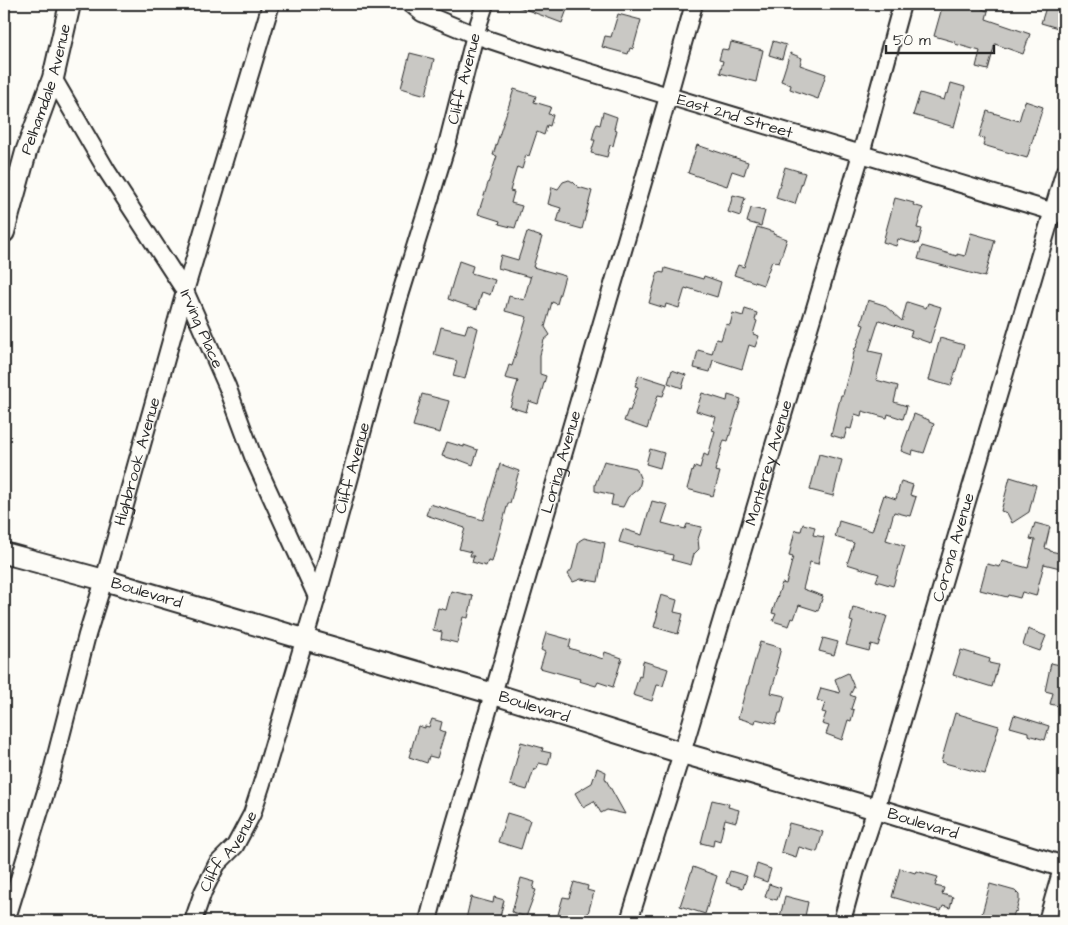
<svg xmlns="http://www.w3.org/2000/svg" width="1068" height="925" font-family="'Architects Daughter',sans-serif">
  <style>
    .building { fill: #c9c8c4; stroke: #2b2b2b }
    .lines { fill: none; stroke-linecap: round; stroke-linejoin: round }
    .minor-casing { stroke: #2b2b2b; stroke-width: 20 }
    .tertiary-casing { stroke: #2b2b2b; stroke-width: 24 }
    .minor { stroke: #fdfcf7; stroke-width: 16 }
    .tertiary { stroke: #fdfcf7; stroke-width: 20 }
    .labels { text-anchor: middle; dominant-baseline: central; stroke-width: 4; stroke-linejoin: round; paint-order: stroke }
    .street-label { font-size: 16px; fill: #2b2b2b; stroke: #fdfcf7 }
  </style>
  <rect width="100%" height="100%" fill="#fdfcf7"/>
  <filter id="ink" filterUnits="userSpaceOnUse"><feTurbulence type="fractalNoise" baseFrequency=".02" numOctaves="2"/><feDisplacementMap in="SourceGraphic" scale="10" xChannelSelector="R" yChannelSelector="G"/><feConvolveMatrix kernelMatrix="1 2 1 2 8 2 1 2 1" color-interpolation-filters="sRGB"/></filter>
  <g filter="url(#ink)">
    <g class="building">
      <polygon points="514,4 569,4 562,23 514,5"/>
      <polygon points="943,4 984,4 982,9 988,11 986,19 1030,34 1023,54 995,44 988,70 976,67 980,51 955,44 955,42 934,36"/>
      <polygon points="1047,4 1064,4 1064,8 1058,28 1041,23"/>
      <polygon points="618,14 641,20 633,49 630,48 628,54 602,47 605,36 611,37"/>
      <polygon points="773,41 786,45 782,59 769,55"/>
      <polygon points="731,42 763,50 756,82 720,73 723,61 719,60 722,49 729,50"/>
      <polygon points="410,53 434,59 426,95 401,88"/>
      <polygon points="790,53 802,58 800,65 826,74 818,99 790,89 791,85 781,81"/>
      <polygon points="951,83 965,87 954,127 913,115 920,93 944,100 946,93 948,94"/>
      <polygon points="514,89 536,96 534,102 551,107 548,114 553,115 550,126 547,125 544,135 537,132 529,156 526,155 522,169 517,167 510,191 514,192 511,203 522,206 515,228 499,224 500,221 478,214 497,156 493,155"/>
      <polygon points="1025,101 1043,107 1027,158 983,145 985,138 979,137 987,111 1019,121"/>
      <polygon points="603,112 617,117 614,129 617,130 613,146 610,145 607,157 591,153 595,140 592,140 595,128 597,124 600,125"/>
      <polygon points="697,145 748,162 744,175 732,171 727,186 688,173"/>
      <polygon points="785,167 805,173 795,204 776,198"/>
      <polygon points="569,180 573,182 578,187 592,191 582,229 557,222 561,208 548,204 552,187 558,189 563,182"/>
      <polygon points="733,195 745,198 740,216 728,212"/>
      <polygon points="895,198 914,203 913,205 923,208 917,228 922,229 918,244 898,239 896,246 883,242"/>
      <polygon points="751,208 765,211 761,226 747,222"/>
      <polygon points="757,227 774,232 773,234 787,239 779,263 772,261 763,285 734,275 738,265 744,267"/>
      <polygon points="527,232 542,237 533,267 565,276 557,304 552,302 545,327 550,335 544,340 540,355 540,374 546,376 538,404 529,401 526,412 510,407 518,381 505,378 509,365 512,366 527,317 505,311 509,296 524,300 531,275 530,277 498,268 501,255 518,260"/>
      <polygon points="971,233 995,240 985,277 918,259 922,246 957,256 957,254 965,256"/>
      <polygon points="459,261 473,266 471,273 495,280 490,295 482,292 477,309 448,299"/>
      <polygon points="665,268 703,279 704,276 721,282 717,297 688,288 688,289 685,288 679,308 666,304 665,308 649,303 658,272 664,273"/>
      <polygon points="868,300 884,305 902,321 907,302 926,308 928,303 941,307 930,343 910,336 912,331 879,320 869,351 883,354 876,380 898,386 894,402 907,406 903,419 888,414 887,418 862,411 861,416 855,414 851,429 847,428 844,439 831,435 841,395 843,395 855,348 856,348 864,325 861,324"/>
      <polygon points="745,309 757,313 755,320 757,321 753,334 759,336 755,347 749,345 742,369 713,360 710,372 694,368 698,350 712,354 716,339 721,340 726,324 730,325 733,313 743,316"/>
      <polygon points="468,324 478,328 465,379 453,376 457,361 434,355 441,327 465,333"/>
      <polygon points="940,338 964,345 951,386 929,380"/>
      <polygon points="672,370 686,375 682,388 668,383"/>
      <polygon points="639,375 667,384 663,396 658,395 647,429 624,421 628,410 630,411 638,387 635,386"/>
      <polygon points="702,393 727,401 728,395 741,399 728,441 724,440 715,471 720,472 713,496 687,489 692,471 693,472 695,466 700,468 704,454 708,456 715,431 712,430 716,417 696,411"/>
      <polygon points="422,394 449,401 440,433 413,426"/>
      <polygon points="914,414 929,420 929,422 934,424 924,453 913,450 912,455 901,451"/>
      <polygon points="447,442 464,447 464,445 478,450 473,465 457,459 456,460 442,456"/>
      <polygon points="650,449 664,453 660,468 646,464"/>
      <polygon points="819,454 842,460 833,496 810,490"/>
      <polygon points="604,461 636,468 641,480 639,488 628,497 623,507 611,505 613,495 595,491 595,485"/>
      <polygon points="500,464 519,471 510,503 508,503 492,562 488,561 486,566 472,562 474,556 470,556 471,552 459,549 465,528 426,515 430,504 483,520"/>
      <polygon points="1010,477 1036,485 1029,512 1012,523 1007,513 1001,511"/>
      <polygon points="901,481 913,485 910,495 916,497 910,516 894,512 886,540 905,546 893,586 876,581 879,574 847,564 854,543 835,537 839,521 872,531 884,495 896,499"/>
      <polygon points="652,501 668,505 662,523 685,529 687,524 702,527 698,539 699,549 694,554 691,565 672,560 673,555 637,546 637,547 619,542 623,529 642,535"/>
      <polygon points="1035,523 1050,527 1045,548 1050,550 1050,551 1064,554 1064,569 1044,564 1036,596 1022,592 1020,598 1008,595 1007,597 980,590 987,564 1000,567 1002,561 1028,568 1035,540 1030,539"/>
      <polygon points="803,524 815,527 813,535 824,537 818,564 810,562 803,589 823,596 818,611 799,605 794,619 792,618 789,626 773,621 776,614 772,613 782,583 786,584 793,557 789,556 795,530 801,531"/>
      <polygon points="584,538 605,543 598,582 581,579 573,582 568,574 572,569 579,541"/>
      <polygon points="451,591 473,596 468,618 463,617 457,643 441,639 442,632 433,630 438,608 446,610"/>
      <polygon points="661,595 677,600 674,612 683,614 678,634 654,627 658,613 656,612"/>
      <polygon points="853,607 887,616 878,646 871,644 869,651 846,645 853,622 850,621"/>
      <polygon points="1028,629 1046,636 1040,651 1023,645"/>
      <polygon points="546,633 571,640 569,648 603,659 605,652 622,658 613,687 598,682 596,686 579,681 580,679 540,668 545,652 541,650"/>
      <polygon points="823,638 838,642 834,655 819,651"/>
      <polygon points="760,642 781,648 776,667 778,668 771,693 785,696 781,713 779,713 776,724 756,719 755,723 738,718 747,685 748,685"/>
      <polygon points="961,650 990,659 989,663 998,665 992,687 953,675"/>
      <polygon points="643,661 668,669 663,686 657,685 652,701 633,695 639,676 641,677"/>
      <polygon points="1051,663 1060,665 1060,664 1064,665 1064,701 1063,707 1050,704 1053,693 1045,691"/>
      <polygon points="848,673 854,687 850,695 855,697 851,709 854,710 851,721 848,720 842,740 826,734 829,726 822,724 826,713 822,712 825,703 817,700 821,688 840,693 835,679"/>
      <polygon points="955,713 999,726 985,774 941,762"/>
      <polygon points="1014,715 1049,726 1045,740 1028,735 1028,732 1010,727"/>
      <polygon points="432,719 442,722 440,730 445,732 437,758 429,756 427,763 409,757 418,726 425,728 425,726 429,727"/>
      <polygon points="521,742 543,748 542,751 551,753 548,765 539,763 536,770 534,769 527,790 510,785"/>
      <polygon points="597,768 606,772 605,778 625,814 607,810 601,813 594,801 583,807 575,793 592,783"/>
      <polygon points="712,800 729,804 728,807 739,810 736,822 725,819 720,841 714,839 713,846 701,843"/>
      <polygon points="507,813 530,820 521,849 498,842"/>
      <polygon points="789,823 823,832 817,852 799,847 796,857 781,852"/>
      <polygon points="757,864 771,869 767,882 753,877"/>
      <polygon points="693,867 717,876 705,914 680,906"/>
      <polygon points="900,868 915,873 916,871 938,877 935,886 944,888 942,894 953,897 950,908 943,906 941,911 892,897"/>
      <polygon points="730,871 747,876 743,888 726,883"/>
      <polygon points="521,878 535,882 533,889 536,890 526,917 512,912"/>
      <polygon points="574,882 588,886 587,890 594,892 587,917 577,914 575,921 568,921 557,918 563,897 569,898"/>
      <polygon points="769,884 781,888 777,900 765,897"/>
      <polygon points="990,884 1015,891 1019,895 1019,901 1016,912 1015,911 1011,921 980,921"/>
      <polygon points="785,896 808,902 804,921 779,921"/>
      <polygon points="471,897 493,903 494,897 504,900 499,921 467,921 468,919 466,919"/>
    </g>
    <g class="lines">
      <g class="minor-casing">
        <g id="minor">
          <path id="s1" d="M411 4 422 13 475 35 562 64 1064 215"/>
          <path id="s2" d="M53 78 107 171 185 291 227 386 254 459 317 597"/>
          <path id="s3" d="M6 921 51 775 87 635 104 580 185 291 271 4"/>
          <path id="s4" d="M193 921 203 892 217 864 235 846 252 814 262 783 317 597 398 302 448 141 475 35 485 4"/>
          <path id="s5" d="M428 921 439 878 668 97 694 4"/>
          <path id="s6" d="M629 921 682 753 861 154 902 4"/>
          <path id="s7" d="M842 921 857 866 876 809 1064 173"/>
          <polyline points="1047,921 1064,862"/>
        </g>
      </g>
      <g class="tertiary-casing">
        <g id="tertiary">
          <path id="s8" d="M4 232 26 152 53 78 70 4"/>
          <path id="s9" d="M4 553 104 580 304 639 494 694 682 753 876 809 1064 867"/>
        </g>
      </g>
      <use href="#minor" class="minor"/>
      <use href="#tertiary" class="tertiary"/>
    </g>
  </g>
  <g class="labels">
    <g class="street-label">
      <text stroke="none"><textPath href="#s4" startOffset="889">Cliff Avenue</textPath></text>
      <text stroke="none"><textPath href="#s8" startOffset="149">Pelhamdale Avenue</textPath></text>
      <text stroke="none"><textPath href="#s1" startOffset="344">East 2nd Street</textPath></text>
      <text stroke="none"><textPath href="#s2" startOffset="292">Irving Place</textPath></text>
      <text stroke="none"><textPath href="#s3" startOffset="478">Highbrook Avenue</textPath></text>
      <text stroke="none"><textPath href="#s5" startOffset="478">Loring Avenue</textPath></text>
      <text stroke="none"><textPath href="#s6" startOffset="479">Monterey Avenue</textPath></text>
      <text stroke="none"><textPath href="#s4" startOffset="484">Cliff Avenue</textPath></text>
      <text stroke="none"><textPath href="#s7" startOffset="390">Corona Avenue</textPath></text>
      <text stroke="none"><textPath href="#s9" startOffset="148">Boulevard</textPath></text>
      <text stroke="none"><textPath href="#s9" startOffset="552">Boulevard</textPath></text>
      <text stroke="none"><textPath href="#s9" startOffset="958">Boulevard</textPath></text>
      <text stroke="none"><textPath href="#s4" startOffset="79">Cliff Avenue</textPath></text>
    </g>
  </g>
  <rect width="1068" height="925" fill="none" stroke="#fdfcf7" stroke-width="20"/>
  <rect x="10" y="10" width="1048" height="905" fill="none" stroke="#2b2b2b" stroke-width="2" filter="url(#ink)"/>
  <path d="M886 45v8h108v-8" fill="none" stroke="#2b2b2b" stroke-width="2.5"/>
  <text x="893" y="45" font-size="15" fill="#2b2b2b" stroke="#fdfcf7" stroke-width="4" paint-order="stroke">50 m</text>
</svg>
